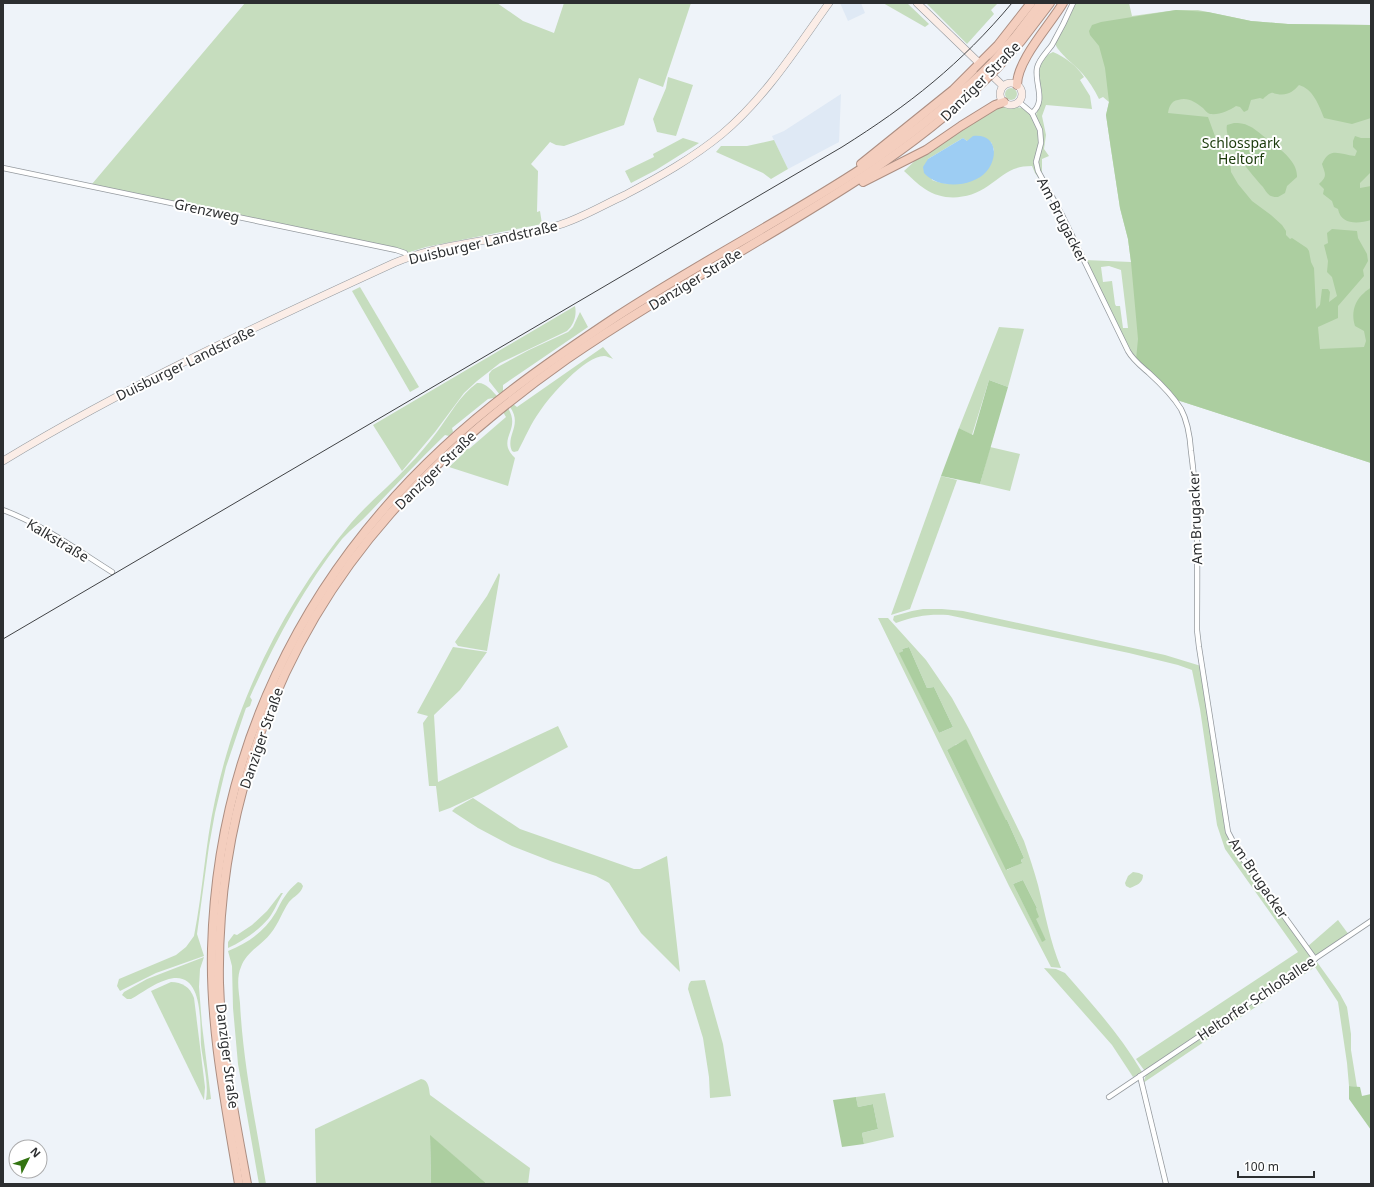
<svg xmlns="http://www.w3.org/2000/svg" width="1374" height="1187" font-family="'Noto Sans',sans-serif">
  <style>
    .built { fill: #dfe9f5 }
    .green { fill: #c6ddbe; fill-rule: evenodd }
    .forest { fill: #accea0 }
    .water { fill: #9dcdf3 }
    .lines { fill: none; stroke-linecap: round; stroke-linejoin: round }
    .minor-casing { stroke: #959a9f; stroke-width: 6 }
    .secondary-casing { stroke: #959a9f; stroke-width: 8 }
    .trunk-casing { stroke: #ac8e82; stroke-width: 10 }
    .minor { stroke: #fff; stroke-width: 4.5 }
    .secondary { stroke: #fbede7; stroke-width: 7 }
    .trunk { stroke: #f4cebe; stroke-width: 8 }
    .tram { stroke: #404245; stroke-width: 1 }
    .trunk-bridge-casing { stroke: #ac8e82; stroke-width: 10; stroke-linecap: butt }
    .trunk-bridge { stroke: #f4cebe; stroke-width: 8 }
    .labels { text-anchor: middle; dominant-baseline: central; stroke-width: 4; stroke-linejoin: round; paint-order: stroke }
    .street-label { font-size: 14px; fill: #2c2e30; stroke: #fff }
    .park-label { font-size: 14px; fill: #1b3b0b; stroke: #fff }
  </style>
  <rect width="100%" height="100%" fill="#eef3f9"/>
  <g class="built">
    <polygon points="840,3 861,3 865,13 848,21"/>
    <polygon points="841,94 839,142 788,169 772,136 784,131"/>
  </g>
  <g class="green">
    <polygon points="245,3 497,3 523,21 554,33 564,3 691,3 663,87 639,78 624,125 564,146 556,145 550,142 531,164 538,171 537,212 540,211 542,224 426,247 407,253 94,186 92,184"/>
    <polygon points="883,3 907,3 929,24 925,27"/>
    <polygon points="926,3 998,3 991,10 994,14 967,44"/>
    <path d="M1075 3H1129L1132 16 1176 10H1198L1251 21 1288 24 1371 25V463L1174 399 1132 356 1085 260 1131 262 1128 239 1120 208 1111 149 1106 115 1109 102 1103 97 1099 99C1094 89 1089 81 1082 73 1075 65 1057 52 1055 43ZM1109 266 1121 270 1128 328H1123L1120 306H1116L1115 304 1112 281 1103 282 1101 267Z"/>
    <path d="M1053 52C1065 57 1077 66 1084 77L1080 80 1090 96 1092 109 1046 105 1042 116 1046 135 1044 149 1049 156 1042 159V177L1037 162 1042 142 1036 117C1036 112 1039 110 1039 105 1039 87 1032 60 1053 52Z"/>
    <polygon points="668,77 693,85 676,136 657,132 653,119 666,88"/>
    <circle cx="1011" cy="94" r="6"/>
    <path d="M1004 105 1022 108 1031 115 1037 124 1040 141 1036 157 1043 184 1035 173 1032 166C1011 166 1004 175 988 186 970 199 944 202 925 189 917 184 911 177 904 171L919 157 995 106ZM963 138 967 141 991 142 994 150 975 179C960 184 947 186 932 180L928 159Z"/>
    <polygon points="683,138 699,143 656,170 631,183 625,171 654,157 653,154"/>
    <polygon points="774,140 788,169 771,179 763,173 716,152 721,146 747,146"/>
    <polygon points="360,287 419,387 410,392 352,291"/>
    <path d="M575 306C577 315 574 325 567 331L500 363 477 381 464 393 435 432 402 471 373 425Z"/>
    <polygon points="580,312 588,327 503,385 503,392 500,395 489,381 489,374 492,370 529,350 568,332 573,327"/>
    <polygon points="999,327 1024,329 1008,387 989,380 972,435 959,428"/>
    <path d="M603 347 613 359C610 358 607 356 604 356 585 356 550 396 540 411 531 423 525 438 518 451L514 452 512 451C505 436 523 425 510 407L513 404 517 407Z"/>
    <path d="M477 383C486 382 492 391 498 397L495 399 493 398 488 399 452 428 453 432 449 436 445 435C419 460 395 486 370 512 361 522 351 529 342 539 304 587 275 641 250 697L252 700 250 706 246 708 226 767 215 813 209 846 197 934 204 956 156 973 120 991 117 986 119 979 176 955 186 947 194 936C203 891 205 845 215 800 236 699 285 602 351 523 368 503 390 486 408 466 418 456 428 444 437 432 449 416 460 395 477 383Z"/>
    <path d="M508 408C522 431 495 439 515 458L508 486 449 467 464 453 463 449 465 447 469 449 506 417 503 412Z"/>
    <polygon points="990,447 1020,454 1010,491 980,484"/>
    <polygon points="941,476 957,480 910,609 891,615"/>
    <polygon points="499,573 500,575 487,651 458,646 455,642 487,596"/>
    <path d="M923 609H942L963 611 1165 655 1201 666 1231 841 1309 953 1310 959 1147 1070H1144L1136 1059 1298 952 1225 849 1217 825 1200 709 1192 670 1178 665 1129 653 948 615C928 614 915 616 896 623L893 620 894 616 912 611Z"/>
    <path d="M878 618H888L926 660 952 698 969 729 1024 841C1029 856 1034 870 1038 885 1045 913 1050 942 1061 968L1051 967 1009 886ZM909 647 927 688 934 687 953 727 939 733 900 653 903 651 902 649ZM966 740 1006 821 1007 820 1024 858 1021 860 1022 862 1007 870 947 750 955 746V745ZM1023 880 1037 908 1036 909 1035 919 1046 940 1042 941 1013 884Z"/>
    <polygon points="453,647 487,652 460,690 434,715 438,782 558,726 568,747 478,795 450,808 439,812 436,786 429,786 423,723 428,716 417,713"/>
    <polygon points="473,798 520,829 634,869 640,869 667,856 680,972 641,933 609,883 596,876 553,862 512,846 478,828 452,811 455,808"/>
    <path d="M1133 872 1139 873 1143 875C1143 883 1137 885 1130 888L1126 886 1125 883 1128 876Z"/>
    <path d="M298 882 301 883 303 886C301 894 294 896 289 902 282 912 279 923 271 933 262 945 246 952 241 967 236 978 239 992 240 1003 243 1064 256 1124 266 1184H259L238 1064 233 1008 232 966 228 951C248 943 265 931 276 912 282 900 287 891 298 882Z"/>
    <path d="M281 893H283C278 901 275 910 269 918 258 931 243 941 228 948V942L234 934 237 935 252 925 267 911Z"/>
    <polygon points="1338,920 1349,935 1318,955 1315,955 1307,947"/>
    <path d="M204 957 200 969 199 987 202 1025 211 1099 206 1100C209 1082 203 1063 201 1045 200 1023 204 967 166 980 153 984 142 993 131 999H127L122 995 124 992 147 979Z"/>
    <polygon points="1317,962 1340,994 1347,1007 1351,1034 1351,1050 1357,1087 1349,1086 1347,1063 1338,1002 1315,967 1143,1083 1146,1075 1151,1070 1311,963 1314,964 1315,966"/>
    <path d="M1044 968 1056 969 1065 973C1093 1005 1121 1036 1142 1072L1133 1077 1112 1045Z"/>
    <polygon points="705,980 723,1044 731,1096 710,1098 709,1077 703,1038 688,989 689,984 691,981"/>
    <path d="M171 982C182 982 190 987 194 998L205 1087 204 1100 151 991Z"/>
    <path d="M421 1079C429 1080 429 1089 430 1095L530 1168 528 1184H487L430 1136 431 1184H316L315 1129Z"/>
    <polygon points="885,1093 894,1137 864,1144 862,1133 878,1129 873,1104 858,1107 856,1097"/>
  </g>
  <g class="forest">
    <path d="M1176 10 1208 12 1251 21 1288 24 1371 25V118L1352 124 1324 118C1319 105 1313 89 1299 85 1293 92 1287 96 1277 94 1274 94 1274 92 1271 93 1268 94 1265 97 1263 99L1260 98 1251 100 1248 110 1244 112 1240 107 1236 106C1228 111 1220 115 1210 114 1207 113 1205 110 1203 108 1195 102 1188 97 1178 100 1171 101 1169 107 1168 113L1208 117 1216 139 1230 161 1231 172 1238 184 1252 201 1271 215 1282 225 1286 231V235L1290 239 1292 238 1307 248 1309 251 1311 262 1314 268 1316 309 1320 305 1322 289H1328L1330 292 1329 302 1337 296 1332 277 1327 272 1328 261 1324 245 1328 243 1327 233 1332 229 1357 231 1358 238 1367 254 1368 261 1363 270 1364 276 1338 306V318L1318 327 1320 349 1364 347 1366 341 1364 331 1355 326C1351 314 1354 301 1364 293 1366 290 1369 290 1371 287V463L1174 399 1136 360 1138 339 1131 262 1128 239 1120 208 1111 149 1106 115 1109 102 1105 68 1099 46 1090 35 1089 31 1092 25 1101 22Z"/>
    <path d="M1234 123C1239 123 1244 123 1249 126 1254 128 1258 132 1262 135 1274 145 1298 159 1297 177L1287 186 1285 193 1278 197C1276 197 1273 197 1271 196 1268 195 1265 190 1263 187 1252 175 1223 141 1227 125Z"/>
    <path d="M1355 136 1361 138H1371V172L1360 183V188L1371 186V220C1358 224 1341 225 1338 209L1334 207 1332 201 1323 194 1324 189 1319 184C1328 176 1325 174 1322 164 1330 146 1340 155 1355 156L1357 151 1353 147V141Z"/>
    <polygon points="989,380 1008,387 980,484 941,476 959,428 973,435"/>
    <polygon points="909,647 927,688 934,687 953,727 939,733 899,653 903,651 902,649"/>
    <polygon points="966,739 1006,820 1007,820 1024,858 1021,860 1022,863 1006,870 947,750"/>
    <polygon points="1023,880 1037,908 1036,909 1039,917 1036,919 1046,940 1042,942 1013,884"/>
    <polygon points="1349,1086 1360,1087 1362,1096 1371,1094 1371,1130 1349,1099"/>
    <polygon points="856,1097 858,1107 873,1104 878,1129 862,1133 864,1144 842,1147 833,1100"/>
    <polygon points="430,1135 487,1184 431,1184"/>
  </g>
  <path class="water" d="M973 136C997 133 999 158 986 172 971 188 938 189 924 173L923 167 928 159 963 138 967 141Z"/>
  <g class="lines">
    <g class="minor-casing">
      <g id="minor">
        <path d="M1019 102 1032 113 1040 130 1041 143 1036 162 1038 171 1063 217 1128 351C1133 360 1141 366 1149 373 1160 383 1173 396 1181 409 1188 422 1190 437 1191 451 1199 510 1197 571 1197 630L1199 647 1228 832 1240 855 1315 959"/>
        <path d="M1032 113C1047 101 1034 83 1037 68 1039 59 1047 52 1052 45 1060 31 1067 17 1073 3"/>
        <polyline points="3,168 396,250 405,253 408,258"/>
        <path d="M3 510C43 525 77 550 112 572"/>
        <polyline points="1140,1076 1166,1184"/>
        <polyline points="1109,1097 1371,921"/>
      </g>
    </g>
    <g class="secondary-casing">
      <g id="secondary">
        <polyline points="917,3 1003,86"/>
        <circle cx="1011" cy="94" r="11"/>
        <path d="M3 461C128 385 261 324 394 263 446 241 505 241 559 225 582 218 603 205 625 195 659 177 693 158 722 134 765 98 796 49 829 3"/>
      </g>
    </g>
    <g class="trunk-casing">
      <g id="trunk">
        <polyline points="993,62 1015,37 1041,3"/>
        <polyline points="998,67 1021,41 1050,3"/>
        <path d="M1017 85C1017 60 1050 25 1063 3"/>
        <polyline points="861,164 953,90 998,45 1031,3"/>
        <polyline points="863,182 926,150 961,126 995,105 1004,102"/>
        <path d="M239 1184C226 1106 210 1028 212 949 217 754 300 581 443 448 495 399 556 357 616 317 697 264 783 220 864 167 905 139 944 109 980 75"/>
        <path d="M247 1184C235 1118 221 1050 219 983 216 811 276 643 390 514 442 455 503 404 567 359 664 292 770 238 868 173 910 145 949 115 985 80"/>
      </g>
    </g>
    <use href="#minor" class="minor"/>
    <use href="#secondary" class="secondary"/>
    <use href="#trunk" class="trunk"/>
    <path class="tram" d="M3 639 842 147C909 105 961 64 1012 3"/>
    <g class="trunk-bridge-casing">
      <g id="trunk-bridge">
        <polyline points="980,75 993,62"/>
        <polyline points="985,80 998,67"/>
      </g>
    </g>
    <use href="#trunk-bridge" class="trunk-bridge"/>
  </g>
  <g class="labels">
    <g class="street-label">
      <text transform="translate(980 81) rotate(-45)">Danziger Straße</text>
      <text transform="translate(207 210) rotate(12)">Grenzweg</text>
      <text transform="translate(1063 220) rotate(63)">Am Brugacker</text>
      <text transform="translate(483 242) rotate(-13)">Duisburger Landstraße</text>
      <text transform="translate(695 279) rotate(-31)">Danziger Straße</text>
      <text transform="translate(185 363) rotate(-26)">Duisburger Landstraße</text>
      <text transform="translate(435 470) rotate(-44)">Danziger Straße</text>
      <text transform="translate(1195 518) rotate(-92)">Am Brugacker</text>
      <text transform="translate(58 540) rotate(31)">Kalkstraße</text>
      <text transform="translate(261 738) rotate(-71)">Danziger Straße</text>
      <text transform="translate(1259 878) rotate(56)">Am Brugacker</text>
      <text transform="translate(1256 998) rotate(-34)">Heltorfer Schloßallee</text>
      <text transform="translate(228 1056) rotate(83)">Danziger Straße</text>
    </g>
    <g class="park-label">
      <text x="1241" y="142">Schlosspark<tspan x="1241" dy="16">Heltorf</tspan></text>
    </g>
  </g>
  <rect width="1374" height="1187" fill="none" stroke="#2c2e30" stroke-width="8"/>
  <g transform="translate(28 1159) rotate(48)"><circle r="19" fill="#ffffff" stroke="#ababac"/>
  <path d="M0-3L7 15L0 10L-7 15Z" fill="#337411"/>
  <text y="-6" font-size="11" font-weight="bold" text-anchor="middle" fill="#2c2e30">N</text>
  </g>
  <path d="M1238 1171v6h76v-6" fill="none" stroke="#2c2e30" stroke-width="2"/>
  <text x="1244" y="1171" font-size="12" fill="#2c2e30" stroke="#ffffff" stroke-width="3" paint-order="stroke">100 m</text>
</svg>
